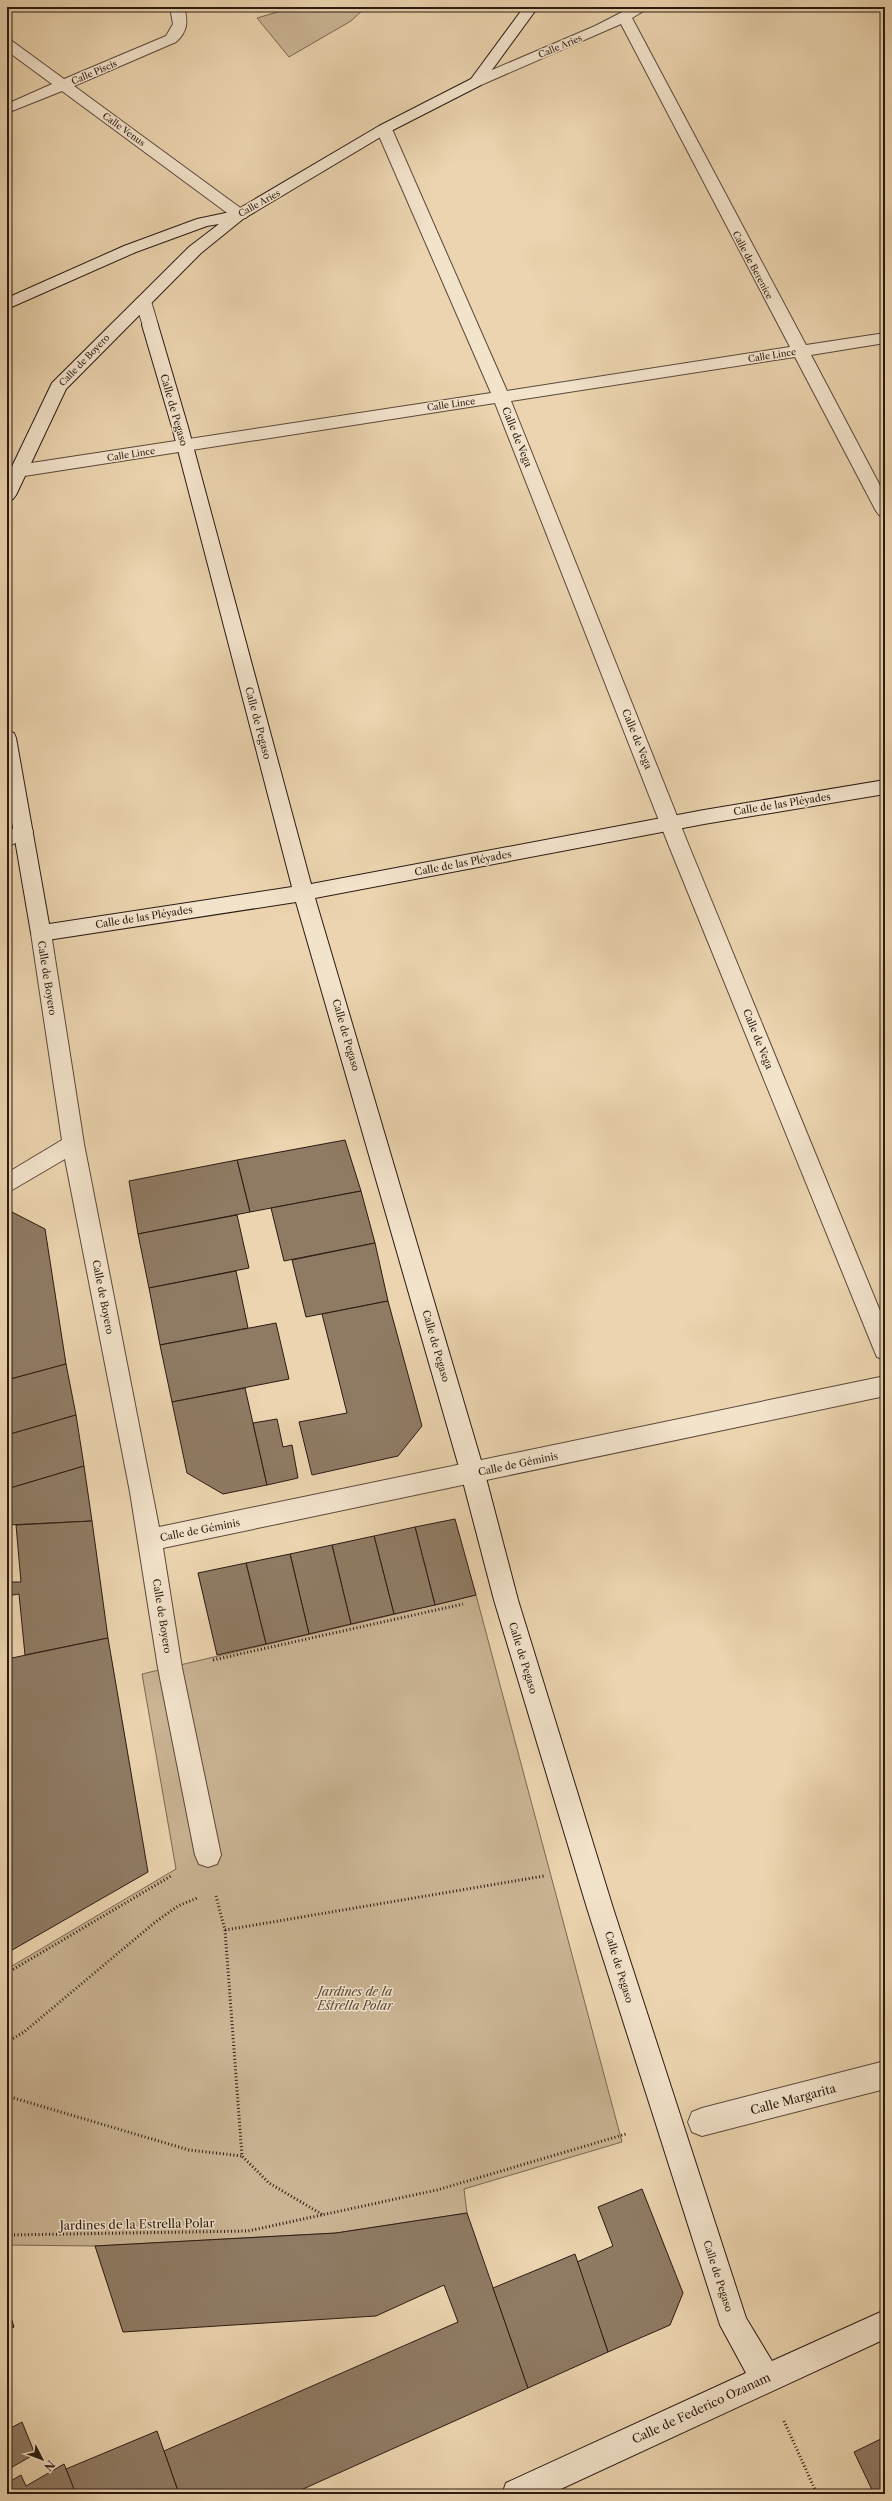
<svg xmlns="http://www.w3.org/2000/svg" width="892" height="2501" font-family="'Libre Caslon Text',serif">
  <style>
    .green { fill: #cab494; stroke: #7a6753 }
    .building { fill: #8f7b64; stroke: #2b1a12 }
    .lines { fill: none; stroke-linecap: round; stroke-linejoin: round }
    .street-casing { stroke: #5b4839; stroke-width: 2 }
    .secondary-casing { stroke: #2b1a12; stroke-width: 2 }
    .path { stroke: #2b1a12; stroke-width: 3; stroke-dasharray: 1 2.5; stroke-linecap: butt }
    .street { fill: #f2e3cb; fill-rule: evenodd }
    .secondary { fill: #f2e3cb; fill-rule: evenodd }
    .labels { text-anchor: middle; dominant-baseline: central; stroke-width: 3; stroke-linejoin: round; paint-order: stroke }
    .far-street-label { font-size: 9px; fill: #2b1a12; stroke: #f2e3cb }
    .street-label { font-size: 10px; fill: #2b1a12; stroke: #f2e3cb }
    .near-park-label { font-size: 12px; font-style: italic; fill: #5b4839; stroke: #f2e3cb }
    .near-street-label { font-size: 12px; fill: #2b1a12; stroke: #f2e3cb }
  </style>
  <rect width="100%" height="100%" fill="#ebd4af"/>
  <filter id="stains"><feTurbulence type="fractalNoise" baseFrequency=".005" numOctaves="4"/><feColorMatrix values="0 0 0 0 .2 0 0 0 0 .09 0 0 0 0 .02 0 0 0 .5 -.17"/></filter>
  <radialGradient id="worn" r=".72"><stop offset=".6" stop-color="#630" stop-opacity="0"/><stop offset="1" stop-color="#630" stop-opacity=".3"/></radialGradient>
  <g class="green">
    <polygon points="295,7 366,7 351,21 289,57 257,18"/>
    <polygon points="476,1595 622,2142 464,2189 467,2213 336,2233 95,2246 7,2245 7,1969 176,1869 142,1674"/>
  </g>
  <g class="building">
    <polygon points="345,1140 361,1191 250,1212 237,1160"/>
    <polygon points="237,1160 250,1212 138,1234 129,1181"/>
    <polygon points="361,1191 375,1243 284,1261 271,1208"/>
    <polygon points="12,1212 45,1229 66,1364 7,1380 7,1215"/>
    <polygon points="237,1215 249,1268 149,1288 138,1234"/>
    <polygon points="375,1243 388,1301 306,1317 292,1260"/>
    <polygon points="236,1271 248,1328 160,1345 149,1288"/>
    <polygon points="388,1301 422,1426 398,1456 312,1475 299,1422 347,1413 322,1314"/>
    <polygon points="276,1323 289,1379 172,1402 160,1345"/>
    <polygon points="66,1364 76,1415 7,1435 7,1380"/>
    <polygon points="245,1388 267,1485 223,1494 187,1473 172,1402"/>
    <polygon points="76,1415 84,1466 7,1489 7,1435"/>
    <polygon points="277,1419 283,1447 292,1445 298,1478 267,1485 253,1423"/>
    <polygon points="84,1466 92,1521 7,1525 7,1489"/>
    <polygon points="455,1519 476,1595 435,1605 415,1527"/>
    <polygon points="92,1521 108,1638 25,1655 19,1594 7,1596 7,1582 21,1582 16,1525"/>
    <polygon points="415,1527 435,1605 394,1614 374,1536"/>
    <polygon points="374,1536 394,1614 351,1624 332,1545"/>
    <polygon points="332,1545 351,1624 309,1634 290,1554"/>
    <polygon points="290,1554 309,1634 266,1644 246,1563"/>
    <polygon points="246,1563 266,1644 217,1655 198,1573"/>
    <polygon points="108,1638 148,1872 7,1953 7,1659"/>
    <polygon points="642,2189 683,2293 670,2325 608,2352 577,2262 613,2246 598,2207"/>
    <polygon points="467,2213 528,2388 292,2494 179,2494 164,2451 458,2322 444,2285 376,2316 123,2332 95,2246 336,2233"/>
    <polygon points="575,2254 608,2352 528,2388 493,2288"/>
    <polygon points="7,2305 14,2327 7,2330"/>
    <polygon points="22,2422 35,2454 7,2470 7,2430"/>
    <polygon points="157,2431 179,2494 76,2494 66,2469"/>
    <polygon points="885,2437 885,2494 874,2494 854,2452"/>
    <polygon points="64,2464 76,2494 7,2494 7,2483 21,2475 26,2486"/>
  </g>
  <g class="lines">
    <g class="street-casing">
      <g id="street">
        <path d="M170 7H184C188 22 188 31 176 42L74 86 246 212 248 215 246 218H234L62 91 7 113V104L52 84 7 51V40L12 41 64 79 166 36 173 24Z"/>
        <polygon points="632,7 650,7 632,18 806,345 885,333 885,343 811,355 885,495 885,517 879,515 876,511 795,357 511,401 689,846 885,1323 885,1360 877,1357 874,1350 669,846 495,403 18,477 12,475 9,471 12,467 18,465 491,393 376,129 384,124 392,129 507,391 790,347 621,24 481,85 471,85 469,82 471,79 595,26"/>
        <polygon points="143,296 151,301 158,325 156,329 144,329 135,301"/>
        <polygon points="23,824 30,826 33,831 30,836 7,847 7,831"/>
        <polygon points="41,925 48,928 51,933 84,1144 159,1527 885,1376 885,1396 163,1548 182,1668 221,1855 217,1864 208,1867 199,1864 195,1855 158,1668 130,1492 65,1159 7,1193 7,1173 62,1140 31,933 34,928"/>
        <polygon points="885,2061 885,2089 702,2136 692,2132 688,2122 692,2112 702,2108"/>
      </g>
    </g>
    <g class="secondary-casing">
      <g id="secondary">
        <polygon points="524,7 538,7 481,85 389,132 243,219 201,253 66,389 16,495 13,499 7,501 7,477 52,383 189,247 219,224 207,226 136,252 7,309 7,298 124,246 197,219 235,211 379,126 471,79"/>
        <polygon points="150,320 156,321 158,325 188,427 311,884 704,810 885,780 885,794 704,824 315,898 485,1474 518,1600 613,1908 746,2318 772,2361 885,2310 885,2339 550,2494 502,2494 506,2483 746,2373 720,2325 587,1908 494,1600 461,1474 296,902 41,941 34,938 31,933 7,793 7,731 14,733 16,738 49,924 292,887 172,427 142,325 144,321"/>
      </g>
    </g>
    <g class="path">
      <polyline points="213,1660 463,1604"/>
      <polyline points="216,1896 225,1930 242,2156 269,2183 323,2215"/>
      <polyline points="225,1930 544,1876"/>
      <polyline points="7,1973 171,1876"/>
      <polyline points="7,2042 24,2032 154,1923 178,1906 197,1898"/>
      <polyline points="7,2096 189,2150 242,2156"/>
      <polyline points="7,2235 248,2231 437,2190 626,2134"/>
      <polyline points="784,2421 817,2494"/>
    </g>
    <use href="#street" class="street"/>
    <use href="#secondary" class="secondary"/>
  </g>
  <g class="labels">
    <g class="far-street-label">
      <text transform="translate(560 46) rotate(-23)">Calle Aries</text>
      <text transform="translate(94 72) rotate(-23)">Calle Piscis</text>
      <text transform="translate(124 129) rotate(36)">Calle Venus</text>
      <text transform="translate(259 203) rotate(-29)">Calle Aries</text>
      <text transform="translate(753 265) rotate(62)">Calle de Berenice</text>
      <text transform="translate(772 355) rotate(-9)">Calle Lince</text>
      <text transform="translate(84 360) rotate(-46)">Calle de Boyero</text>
      <text transform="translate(451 404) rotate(-8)">Calle Lince</text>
      <text transform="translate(131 454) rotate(-9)">Calle Lince</text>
    </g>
    <g class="street-label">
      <text transform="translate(174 410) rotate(74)">Calle de Pegaso</text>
      <text transform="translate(517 437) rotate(68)">Calle de Vega</text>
      <text transform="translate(258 723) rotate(75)">Calle de Pegaso</text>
      <text transform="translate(637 739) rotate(68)">Calle de Vega</text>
      <text transform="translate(782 804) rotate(-9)">Calle de las Pléyades</text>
      <text transform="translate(463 863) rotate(-11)">Calle de las Pléyades</text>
      <text transform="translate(144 917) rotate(-9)">Calle de las Pléyades</text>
      <text transform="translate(47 978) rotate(81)">Calle de Boyero</text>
      <text transform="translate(346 1035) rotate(74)">Calle de Pegaso</text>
      <text transform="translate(758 1039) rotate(68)">Calle de Vega</text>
      <text transform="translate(103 1297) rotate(79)">Calle de Boyero</text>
      <text transform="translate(436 1346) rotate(74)">Calle de Pegaso</text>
      <text transform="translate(518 1464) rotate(-12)">Calle de Géminis</text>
      <text transform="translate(200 1530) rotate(-11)">Calle de Géminis</text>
      <text transform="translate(162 1616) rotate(81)">Calle de Boyero</text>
      <text transform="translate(523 1658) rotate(73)">Calle de Pegaso</text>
      <text transform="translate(619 1967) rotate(73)">Calle de Pegaso</text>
      <text transform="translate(718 2276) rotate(72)">Calle de Pegaso</text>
    </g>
    <g class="near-park-label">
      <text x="355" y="1991">Jardines de la<tspan x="355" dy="14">Estrella Polar</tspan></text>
    </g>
    <g class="near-street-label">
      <text transform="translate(793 2099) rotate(-15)">Calle Margarita</text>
      <text transform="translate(137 2224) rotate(-1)">Jardines de la Estrella Polar</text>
      <text transform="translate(701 2408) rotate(-25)">Calle de Federico Ozanam</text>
    </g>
  </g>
  <rect width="892" height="2501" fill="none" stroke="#ebd4af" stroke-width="24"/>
  <rect x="8" y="8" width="876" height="2485" fill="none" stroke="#2b1a12" stroke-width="2"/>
  <rect x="12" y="12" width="868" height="2477" fill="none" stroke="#2b1a12"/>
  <g transform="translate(42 2459) rotate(132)" stroke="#f2e3cb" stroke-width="3" paint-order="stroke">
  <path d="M0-3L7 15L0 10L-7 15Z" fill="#2b1a12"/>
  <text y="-6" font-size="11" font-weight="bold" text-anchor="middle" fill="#2b1a12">N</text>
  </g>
  <rect width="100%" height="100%" filter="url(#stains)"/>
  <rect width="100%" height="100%" fill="url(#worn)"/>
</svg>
